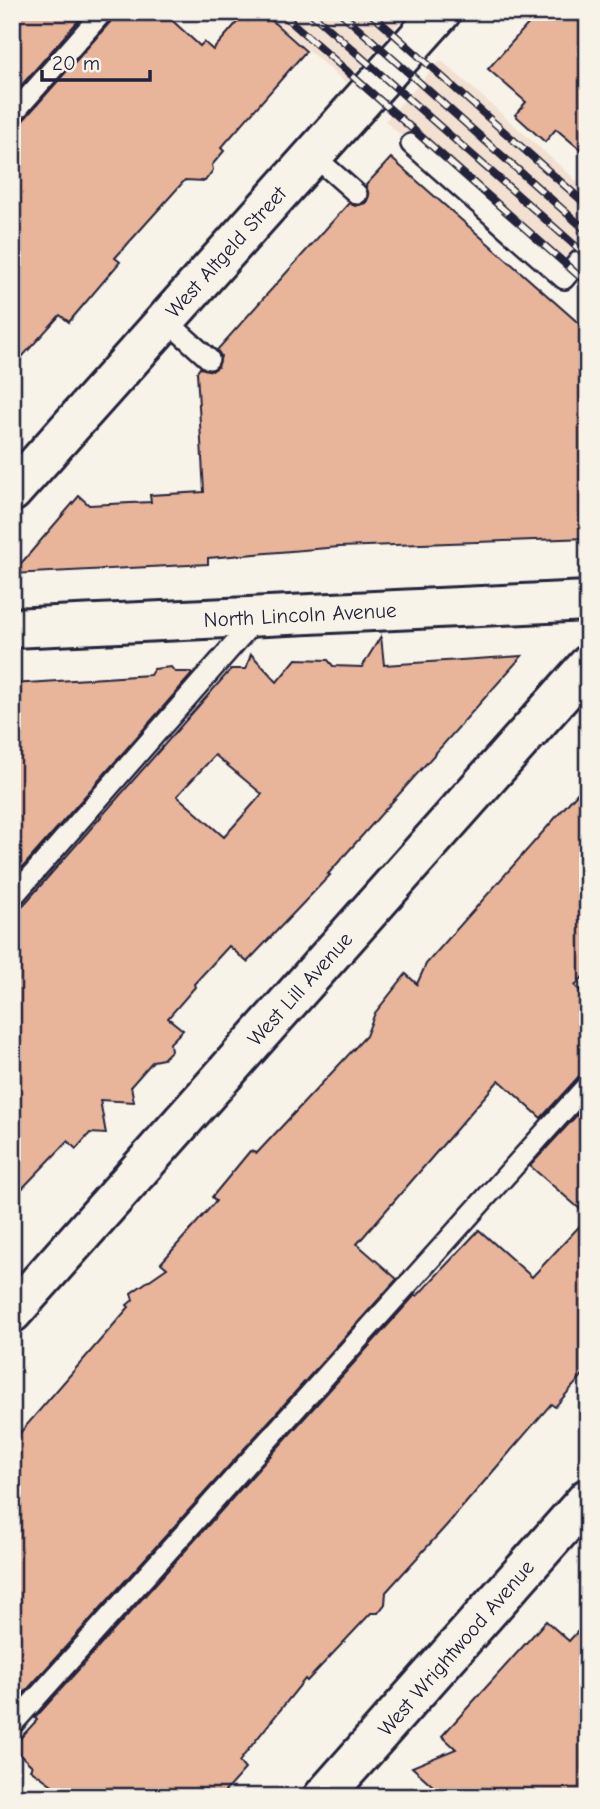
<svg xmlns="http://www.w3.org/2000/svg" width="600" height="1809" font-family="'Comic Neue',sans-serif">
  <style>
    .built { fill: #f2e0d1 }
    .building { fill: #e8b59b; stroke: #22223b; stroke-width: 2; fill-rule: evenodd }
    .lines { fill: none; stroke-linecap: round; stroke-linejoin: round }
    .lane-casing { stroke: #22223b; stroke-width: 24 }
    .street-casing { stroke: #22223b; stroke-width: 44 }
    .secondary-casing { stroke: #22223b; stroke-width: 44 }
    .lane { stroke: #f7f3e8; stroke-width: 19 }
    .street { stroke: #f7f3e8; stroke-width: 38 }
    .secondary { stroke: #f7f3e8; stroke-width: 38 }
    .rail-casing { stroke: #22223b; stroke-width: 8 }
    .rail { stroke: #f7f3e8; stroke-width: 5; stroke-dasharray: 16; stroke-linecap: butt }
    .labels { text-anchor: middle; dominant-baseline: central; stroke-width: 5; stroke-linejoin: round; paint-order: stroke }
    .street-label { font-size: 21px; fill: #22223b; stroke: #f7f3e8 }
  </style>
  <rect width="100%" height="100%" fill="#f7f3e8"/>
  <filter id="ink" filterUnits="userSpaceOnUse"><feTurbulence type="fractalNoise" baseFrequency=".0143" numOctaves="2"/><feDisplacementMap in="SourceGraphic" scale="14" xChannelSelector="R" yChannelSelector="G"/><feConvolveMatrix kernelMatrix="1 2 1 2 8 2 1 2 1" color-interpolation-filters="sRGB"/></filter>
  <g filter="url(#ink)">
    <g class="built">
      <polygon points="264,12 389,12 400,22 346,83"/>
      <polygon points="441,60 588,191 588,253 564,279 385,121"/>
    </g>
    <g class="building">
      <polygon points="25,12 86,12 12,96 12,28"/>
      <polygon points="115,12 163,12 200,46 204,42 213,50 246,12 262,12 306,51 221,148 224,151 212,165 213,170 205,181 185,180 115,258 120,262 69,322 60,315 12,368 12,127 21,123 112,20"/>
      <polygon points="539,12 588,12 588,156 556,129 545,142 515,115 526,102 488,69"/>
      <polygon points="391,158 583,327 588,432 588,538 339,547 208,558 208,564 12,574 79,496 89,505 151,502 150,495 204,492 197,372 200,368 212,371 218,367 221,356 217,350 349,203 355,206 366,203 369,196 366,185"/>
      <path d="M381 636 384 665 522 656 328 874 330 875 247 962 229 946 194 984 195 987 168 1018 183 1030 170 1043 171 1051 163 1059 153 1061 131 1086 134 1102 100 1100 106 1134 90 1133 76 1149 68 1141 12 1199V918L231 669H246L251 654 277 682 296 659 328 660 333 666 362 667ZM215 755 262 794 224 837 177 796Z"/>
      <polygon points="171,667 175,672 190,672 192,674 22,868 12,859 12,684 150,675 154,669"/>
      <polygon points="588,781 588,971 575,986 588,998 588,1072 579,1076 541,1118 499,1080 357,1244 397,1279 16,1702 12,1698 12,1442 129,1307 127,1305 133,1300 131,1293 167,1268 161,1263 216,1201 212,1197 250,1151 257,1153 366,1036 375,1013 406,974 417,984 426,964"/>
      <polygon points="588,1103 588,1216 530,1166"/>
      <polygon points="588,1217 588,1369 555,1407 551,1404 446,1526 386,1592 385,1604 378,1613 371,1613 307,1681 305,1679 248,1750 239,1762 245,1769 220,1797 69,1797 30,1769 32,1766 12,1747 37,1720 35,1718 415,1295 417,1296 479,1230 532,1277"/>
      <polygon points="588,1620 588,1797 445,1797 412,1767 456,1749 442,1736 546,1621 569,1641"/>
    </g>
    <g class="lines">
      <g class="lane-casing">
        <g id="lane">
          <polyline points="12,115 103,12"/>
          <polyline points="411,144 564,279 579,261"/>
          <polyline points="313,155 357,194"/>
          <polyline points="166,320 209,359"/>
          <polyline points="12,898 258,617"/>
          <polyline points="12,1725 588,1084"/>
        </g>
      </g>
      <g class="street-casing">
        <g id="street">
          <polyline points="12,492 441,12"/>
          <polyline points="12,1313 588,665"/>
          <polyline points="323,1797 588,1498"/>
        </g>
      </g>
      <g class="secondary-casing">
        <polyline id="secondary" points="12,628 588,601"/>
      </g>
      <use href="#lane" class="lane"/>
      <use href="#street" class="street"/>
      <use href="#secondary" class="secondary"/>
      <g class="rail-casing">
        <g id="rail">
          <polyline points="280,12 588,284"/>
          <polyline points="310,12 588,257"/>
          <polyline points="340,12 588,232"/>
          <polyline points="369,12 588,206"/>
        </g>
      </g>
      <use href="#rail" class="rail"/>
    </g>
  </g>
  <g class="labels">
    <g class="street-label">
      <text transform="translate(226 252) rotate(-48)">West Altgeld Street</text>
      <text transform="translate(300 615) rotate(-3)">North Lincoln Avenue</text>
      <text transform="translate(300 989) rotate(-48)">West Lill Avenue</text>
      <text transform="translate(456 1648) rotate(-49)">West Wrightwood Avenue</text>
    </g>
  </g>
  <rect width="600" height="1809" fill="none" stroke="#f7f3e8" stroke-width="42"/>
  <rect x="21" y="21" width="558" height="1767" fill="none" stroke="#22223b" stroke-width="2.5" filter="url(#ink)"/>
  <path d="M42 70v10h108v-10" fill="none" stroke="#22223b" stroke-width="3.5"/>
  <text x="52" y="70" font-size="21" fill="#22223b" stroke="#f7f3e8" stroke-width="5" paint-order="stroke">20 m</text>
</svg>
